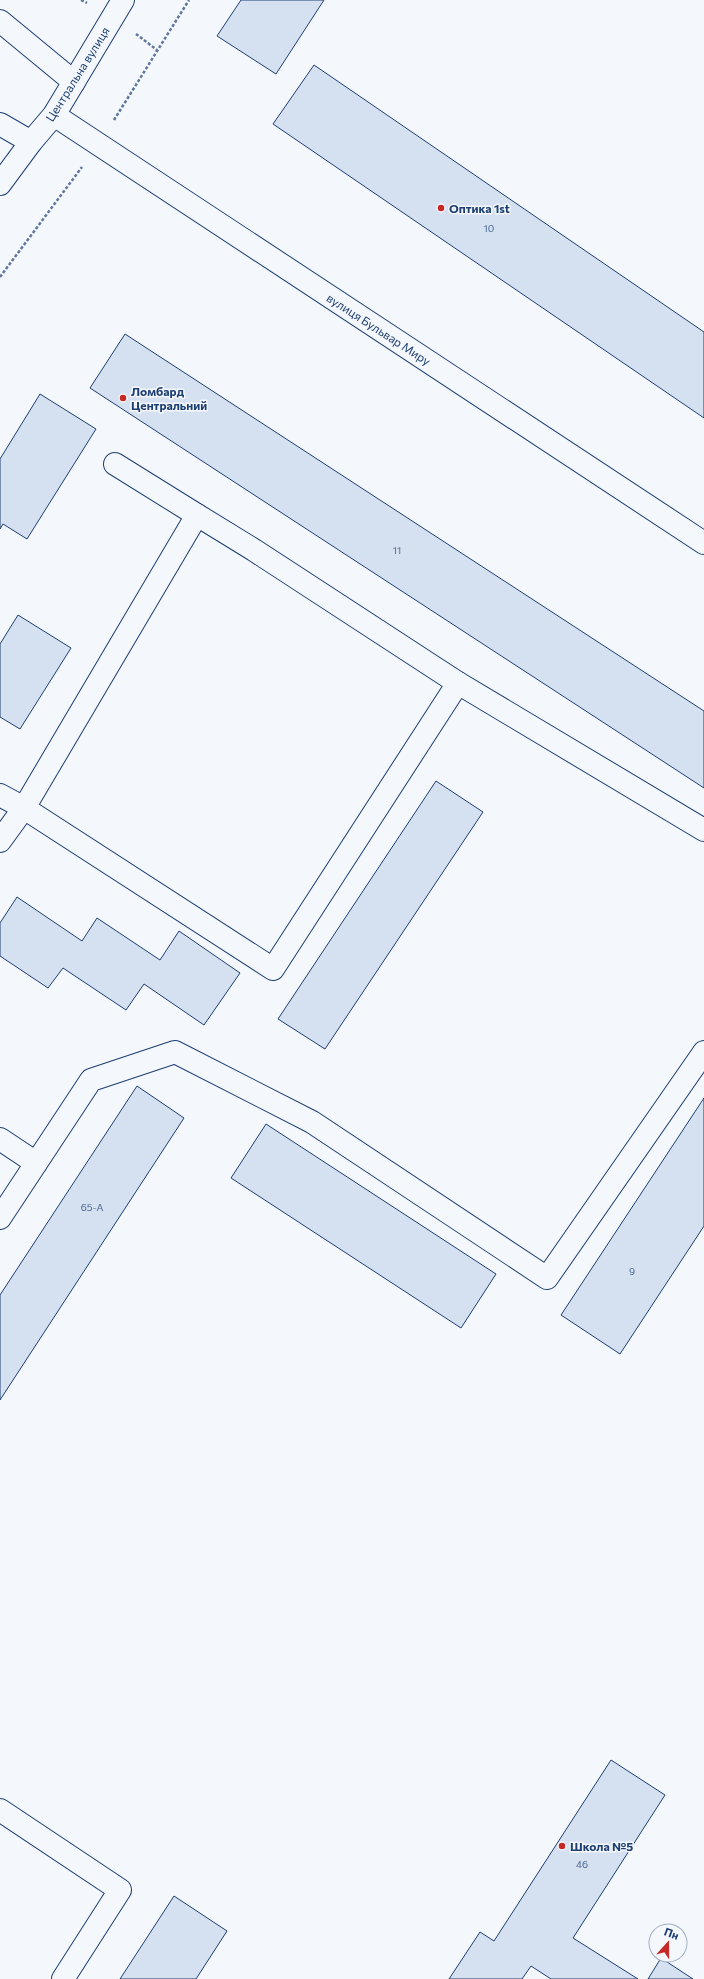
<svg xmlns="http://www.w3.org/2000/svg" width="704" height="1979" font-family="Commissioner,sans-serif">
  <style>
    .building { fill: #d5e0f0; stroke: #1d3f73 }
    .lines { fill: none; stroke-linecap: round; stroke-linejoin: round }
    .minor-casing { stroke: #1d3f73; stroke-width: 24 }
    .major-casing { stroke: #1d3f73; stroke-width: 24 }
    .path { stroke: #5e769c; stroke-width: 2.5; stroke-dasharray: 3 2; stroke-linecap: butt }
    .minor { stroke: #f4f7fb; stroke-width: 22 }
    .major { stroke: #f4f7fb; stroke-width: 22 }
    .poi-dot { fill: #c62828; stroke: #f4f7fb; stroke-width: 1.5 }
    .labels { text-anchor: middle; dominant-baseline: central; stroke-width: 3; stroke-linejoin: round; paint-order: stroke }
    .number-label { font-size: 10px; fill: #4b6792 }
    .street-label { font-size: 12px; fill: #1d3f73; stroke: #f4f7fb }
    .poi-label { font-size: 12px; font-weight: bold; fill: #1d3f73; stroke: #f4f7fb; text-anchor: start }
  </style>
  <rect width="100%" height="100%" fill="#f4f7fb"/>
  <g class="building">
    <polygon points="241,0 324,0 276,74 217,36"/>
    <polygon points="314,65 704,332 704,418 273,124"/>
    <polygon points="125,334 704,711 704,788 90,388"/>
    <polygon points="40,394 96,429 27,539 3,524 0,529 0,459"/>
    <polygon points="18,615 71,648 20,729 0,717 0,644"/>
    <polygon points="436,781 483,812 325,1049 278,1019"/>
    <polygon points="17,897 82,941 97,918 160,960 179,931 240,973 204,1025 144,984 126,1010 63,968 48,988 0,956 0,923"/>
    <polygon points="137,1086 184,1118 0,1400 0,1295"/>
    <polygon points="704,1098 704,1226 620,1354 561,1315"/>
    <polygon points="266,1124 496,1274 461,1328 231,1178"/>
    <polygon points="611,1760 665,1795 573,1938 638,1979 551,1979 531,1966 522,1979 449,1979 480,1932 494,1941"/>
    <polygon points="174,1896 227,1931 196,1979 120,1979"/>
    <polygon points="661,1958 693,1979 648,1979"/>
  </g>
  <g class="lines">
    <g class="minor-casing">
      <g id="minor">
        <polyline points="0,21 74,82"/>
        <polyline points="54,115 704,543"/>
        <polyline points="0,124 31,142"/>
        <polyline points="115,464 197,515"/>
        <polyline points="0,795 24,808 273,969 458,683"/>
        <polyline points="0,841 24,808 197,515 254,550 458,683 704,830"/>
        <polyline points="0,1139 36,1163"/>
        <polyline points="0,1218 91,1080 175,1052 312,1122 547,1278 704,1052"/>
        <polyline points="0,1810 120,1890 63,1979"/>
      </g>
    </g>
    <g class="major-casing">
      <polyline id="major" points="0,184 31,142 54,115 123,0"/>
    </g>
    <g class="path">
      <polyline points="81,0 87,3"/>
      <polyline points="136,34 157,50"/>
      <polyline points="114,120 189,0"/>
      <polyline points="0,277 82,167"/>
    </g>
    <use href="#minor" class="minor"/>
    <use href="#major" class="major"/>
  </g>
  <g class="poi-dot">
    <circle cx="441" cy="208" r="4"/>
    <circle cx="123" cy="398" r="4"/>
    <circle cx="562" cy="1846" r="4"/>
  </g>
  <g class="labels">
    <g class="number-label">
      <text x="489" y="228">10</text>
      <text x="397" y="550">11</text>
      <text x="92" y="1207">65-А</text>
      <text x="632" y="1271">9</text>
      <text x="582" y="1864">46</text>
    </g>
    <g class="street-label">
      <text transform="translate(77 74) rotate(-58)">Центральна вулиця</text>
      <text transform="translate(379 329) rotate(33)">вулиця Бульвар Миру</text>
    </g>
    <g class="poi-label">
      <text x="449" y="208">Оптика 1st</text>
      <text x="131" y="391">Ломбард<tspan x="131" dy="14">Центральний</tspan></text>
      <text x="570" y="1846">Школа №5</text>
    </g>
  </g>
  <g transform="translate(668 1943) rotate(21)"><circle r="19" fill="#f4f7fb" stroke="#9eadc5"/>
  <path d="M0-3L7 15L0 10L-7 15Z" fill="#c62828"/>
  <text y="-6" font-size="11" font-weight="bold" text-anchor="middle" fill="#1d3f73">Пн</text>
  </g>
</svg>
